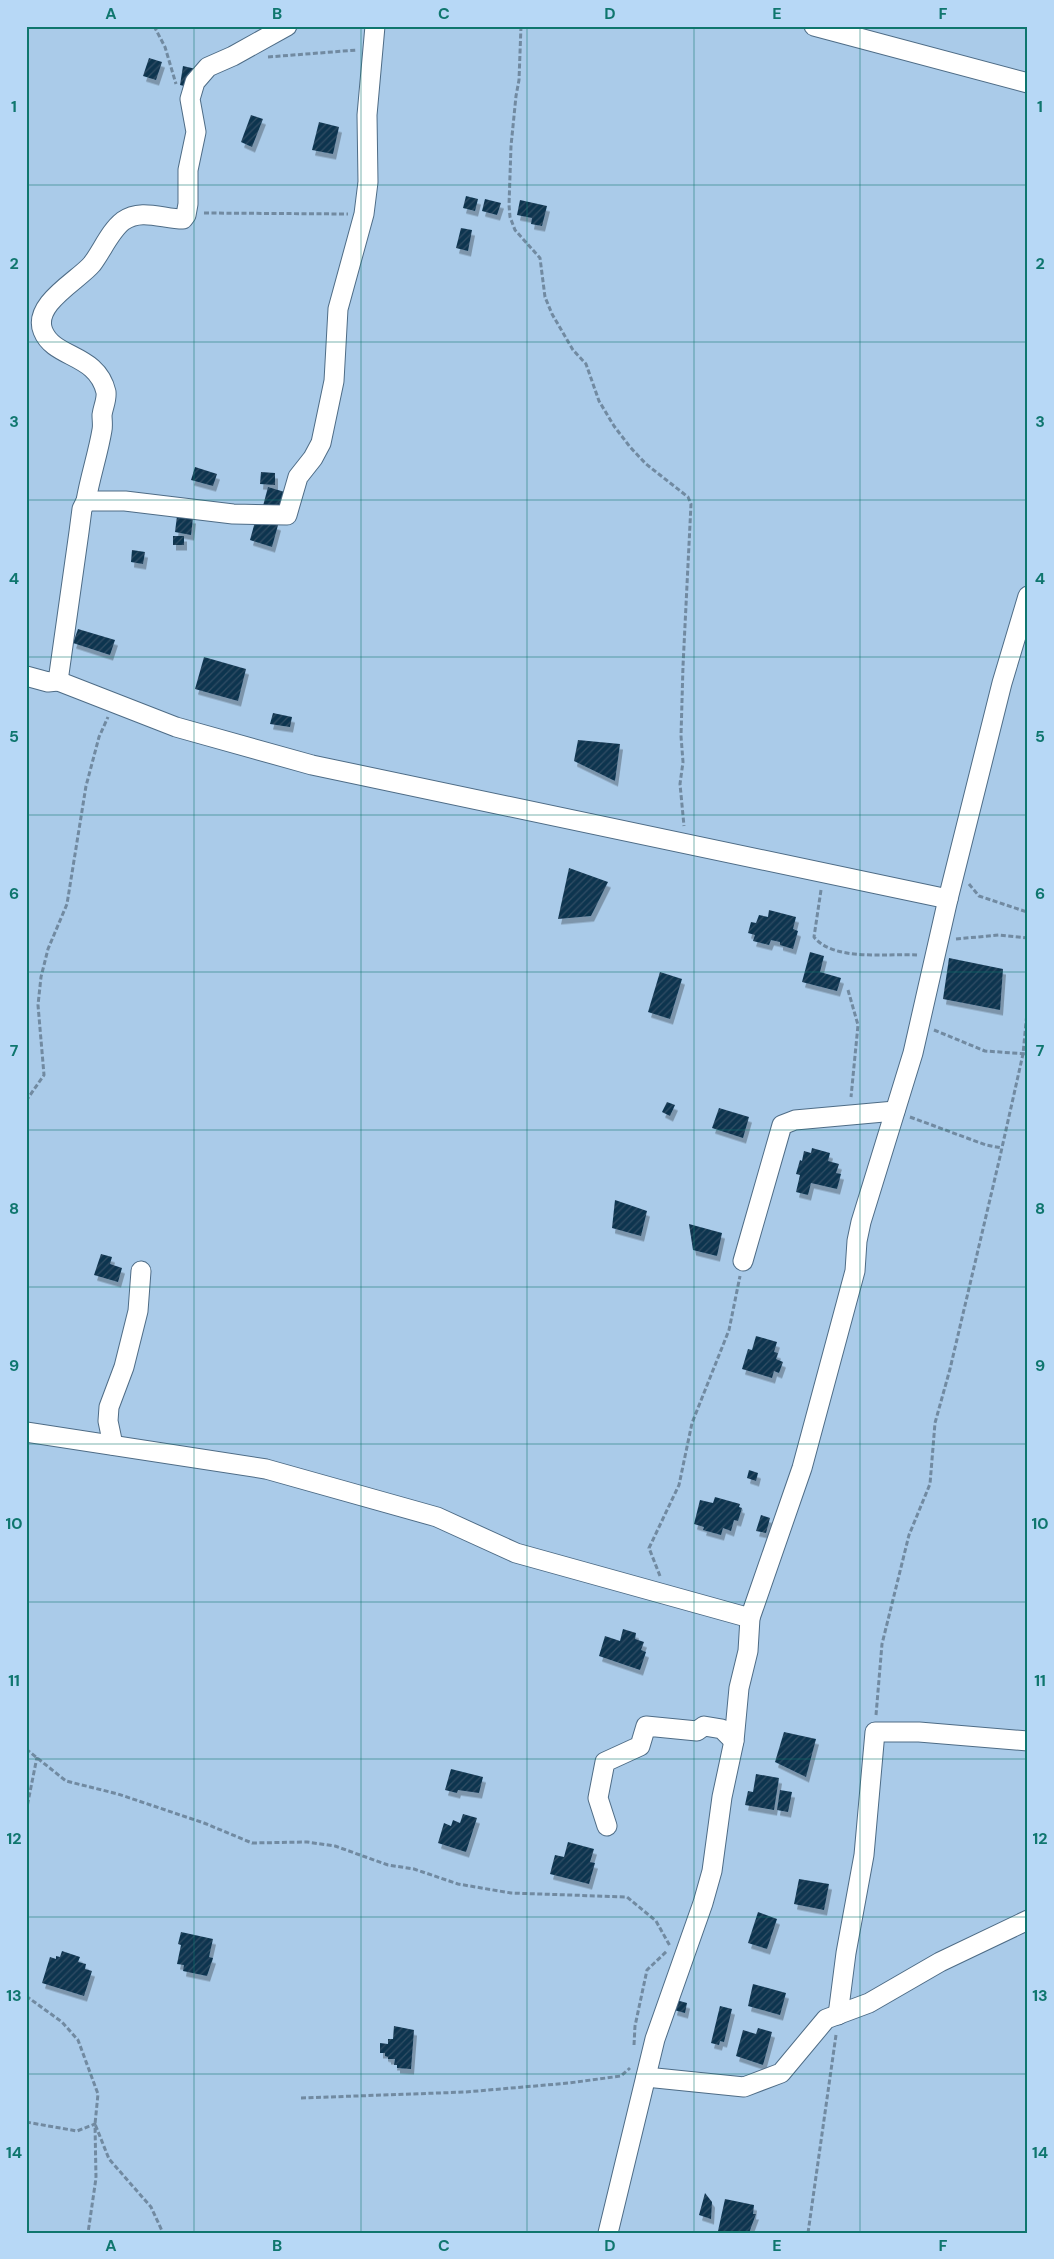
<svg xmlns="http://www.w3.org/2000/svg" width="1054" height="2259" font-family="'DM Sans',sans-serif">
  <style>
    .building { fill: url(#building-hatch); filter: url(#shadow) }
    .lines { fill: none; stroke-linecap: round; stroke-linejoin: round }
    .minor-casing { stroke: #4e6c86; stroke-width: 21 }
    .path { stroke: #718aa1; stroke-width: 3; stroke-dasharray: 5 2.5; stroke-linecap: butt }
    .minor { stroke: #fff; stroke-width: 19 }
    .grid { fill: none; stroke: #0f766e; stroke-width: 1; stroke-opacity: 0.55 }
    .neatline { fill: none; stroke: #0f766e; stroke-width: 2 }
    .grid-label { font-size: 16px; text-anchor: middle; font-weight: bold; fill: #0f766e }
  </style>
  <defs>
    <pattern id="building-hatch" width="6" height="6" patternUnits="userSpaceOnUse" patternTransform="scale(1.25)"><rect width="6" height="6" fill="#10344f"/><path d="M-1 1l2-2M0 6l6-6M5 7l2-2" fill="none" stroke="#314e65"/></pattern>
    <filter id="shadow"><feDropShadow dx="3" dy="5.5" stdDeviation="0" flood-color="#0004"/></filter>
  </defs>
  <rect width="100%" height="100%" fill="#aacbe9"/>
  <g class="building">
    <polygon points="149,58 162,62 156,80 143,76"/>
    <polygon points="183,66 196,69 192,88 180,85"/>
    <polygon points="251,115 263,119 252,147 241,142"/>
    <polygon points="319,122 339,127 333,154 312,150"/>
    <polygon points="466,196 478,199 475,211 463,208"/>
    <polygon points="485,199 501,203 497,215 482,211"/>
    <polygon points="520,200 547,206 542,226 531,224 532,218 517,215"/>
    <polygon points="461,228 472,230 468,251 456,248"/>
    <polygon points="195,467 217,474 213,486 191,480"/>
    <polygon points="261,472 275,473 275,485 260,484"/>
    <polygon points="268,487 288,493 283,511 263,506"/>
    <polygon points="177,516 193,518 191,535 175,532"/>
    <polygon points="256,518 278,525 272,547 250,540"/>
    <rect x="173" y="536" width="11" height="9"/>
    <polygon points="132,550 145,552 143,564 131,562"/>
    <polygon points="78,629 115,640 110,655 73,643"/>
    <polygon points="204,657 246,669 238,701 195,689"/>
    <polygon points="273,713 292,717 290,727 270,724"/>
    <polygon points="578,740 620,744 615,781 574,761"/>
    <polygon points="569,868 608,882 591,916 558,919"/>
    <polygon points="769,910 796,917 793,929 798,931 793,949 780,945 780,942 771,940 769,945 753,941 755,935 748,933 751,922 756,923 759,915 768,917"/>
    <polygon points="810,952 824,956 820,972 841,978 837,991 802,982"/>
    <polygon points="949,958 1003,969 1000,1010 943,999"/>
    <polygon points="660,972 682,979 670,1019 648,1012"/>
    <polygon points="667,1102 675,1105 670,1116 662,1112"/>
    <polygon points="719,1108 749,1117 743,1138 712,1128"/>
    <polygon points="812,1148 830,1153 828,1161 839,1164 836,1173 841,1174 837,1189 811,1183 808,1195 796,1192 800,1175 796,1174 800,1160 802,1161 804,1151 811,1153"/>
    <polygon points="615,1200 647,1211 641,1236 612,1228"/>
    <polygon points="689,1224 722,1233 717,1256 693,1250"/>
    <polygon points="101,1254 112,1257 110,1264 122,1268 118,1282 94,1275"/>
    <polygon points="756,1336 777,1342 774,1352 778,1353 776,1359 783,1362 779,1373 774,1371 772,1378 742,1369 748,1349 752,1350"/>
    <polygon points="749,1470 758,1473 756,1481 747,1478"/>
    <polygon points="715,1497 740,1504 739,1507 742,1508 738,1521 734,1520 731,1531 723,1528 721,1535 703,1530 704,1527 694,1524 700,1500 713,1503"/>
    <polygon points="761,1515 770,1518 766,1533 756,1531"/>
    <polygon points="623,1629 636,1633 635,1639 644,1642 641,1650 646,1652 640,1670 599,1656 605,1636 620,1641"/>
    <polygon points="784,1732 816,1739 806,1777 775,1762"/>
    <polygon points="451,1769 483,1777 479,1793 458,1790 457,1793 445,1790"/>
    <polygon points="756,1774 779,1778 774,1810 745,1805 748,1791 753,1792"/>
    <polygon points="780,1790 792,1792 788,1812 777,1810"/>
    <polygon points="463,1814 477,1818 466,1852 438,1843 444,1823 451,1826 453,1820 460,1823"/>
    <polygon points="568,1842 594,1849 590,1862 595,1863 589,1884 550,1874 555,1855 564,1857"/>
    <polygon points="799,1879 829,1884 824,1910 794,1904"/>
    <polygon points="758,1912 777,1919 767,1949 748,1943"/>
    <polygon points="181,1932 213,1939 209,1957 213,1958 207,1976 183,1971 184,1965 177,1964 181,1945 178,1944"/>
    <polygon points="62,1951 80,1957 78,1962 86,1964 85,1969 92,1971 84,1996 42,1983 50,1957 56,1959 56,1956 60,1957"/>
    <polygon points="753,1984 786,1993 780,2015 748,2006"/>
    <polygon points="676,2000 687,2003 685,2013 674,2010"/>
    <polygon points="720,2006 732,2009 724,2042 720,2041 719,2045 711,2043"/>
    <polygon points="394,2026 414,2030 411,2069 397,2068 397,2065 394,2065 395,2059 388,2059 388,2057 385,2056 385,2053 380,2053 380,2043 388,2044 388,2039 393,2039"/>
    <polygon points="758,2028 772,2032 763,2065 736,2056 743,2030 756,2034"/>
    <polygon points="705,2193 712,2202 711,2219 699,2215"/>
    <polygon points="725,2199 754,2205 753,2214 756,2214 749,2233 718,2231"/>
  </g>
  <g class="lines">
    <g class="minor-casing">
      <g id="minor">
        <polyline points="814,26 1028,83"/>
        <path d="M86 501C90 477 98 454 102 430 103 425 102 420 102 415 103 407 107 400 106 392 97 353 54 359 43 331 32 304 79 280 92 264 102 251 110 231 123 221 141 208 163 219 183 219L186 215 188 204V170L196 132 190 99 195 82 208 67 233 56 287 26"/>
        <polyline points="26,676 48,682 58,681 176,727 312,765 948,899"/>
        <polyline points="58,681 79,532 82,509 86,501 125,501 233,514 287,515 298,477 313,458 321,443 334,381 338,309 364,214 368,182 367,115 375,26"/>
        <polyline points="743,1261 782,1125 795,1120 895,1111"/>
        <polyline points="26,1432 266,1469 437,1517 516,1553 750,1618"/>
        <polyline points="113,1445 108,1421 109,1407 124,1367 138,1311 141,1271"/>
        <polyline points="607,1826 598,1798 605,1762 640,1746 646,1726 697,1731 704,1726 722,1729 734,1741"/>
        <polyline points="838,2015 846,1953 864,1855 875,1732 919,1732 1028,1741"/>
        <polyline points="646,2077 744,2087 781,2073 826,2019 869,2003 940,1962 1028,1920"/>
        <polyline points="608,2233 655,2039 703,1903 712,1871 722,1797 734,1741 739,1688 748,1651 750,1618 802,1468 855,1271 857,1241 861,1222 913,1053 948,899 1002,683 1028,596"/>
      </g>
    </g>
    <g class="path">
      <polyline points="154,26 165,47 176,84"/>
      <polyline points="521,26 519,80 516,96 511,146 509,205 510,217 515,230 540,258 545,297 552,314 573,350 586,364 599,401 614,426 630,447 646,464 688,497 691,504 683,666 681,736 683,762 680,784 684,826"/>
      <polyline points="268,57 357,50"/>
      <polyline points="204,213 348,214"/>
      <polyline points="969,884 979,896 1027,912 1028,916"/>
      <path d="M821 890 814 937C834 962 888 953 918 955"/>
      <polyline points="956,939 999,935 1028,938"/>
      <polyline points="848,990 858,1025 851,1097"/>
      <polyline points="934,1030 985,1051 1028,1054"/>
      <polyline points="26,1101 44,1075 38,1005 41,977 48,949 67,904 86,786 99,737 108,717"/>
      <polyline points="910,1117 986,1145 1002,1148"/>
      <polyline points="660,1576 649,1548 679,1485 692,1423 729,1330 740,1276"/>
      <polyline points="876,1715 882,1644 909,1535 930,1484 935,1423 950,1369 999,1161 1023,1054 1028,1002"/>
      <polyline points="26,1749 66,1781 118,1794 204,1823 252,1843 307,1842 335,1846 388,1865 414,1869 458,1884 511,1893 627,1897 656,1921 670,1946"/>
      <polyline points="26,1812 37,1757"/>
      <polyline points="26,1996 62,2022 78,2040 98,2094 95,2124 109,2159 151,2207 163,2233"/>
      <polyline points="634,2045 635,2026 647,1970 667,1951"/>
      <polyline points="301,2098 466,2092 569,2083 621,2076 630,2068"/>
      <polyline points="26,2122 77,2131 95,2124 96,2178 88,2233"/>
      <polyline points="808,2233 836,2035"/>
    </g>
    <use href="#minor" class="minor"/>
  </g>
  <path class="grid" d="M194 26V2233M361 26V2233M527 26V2233M694 26V2233M860 26V2233M26 185H1028M26 342H1028M26 500H1028M26 657H1028M26 815H1028M26 972H1028M26 1130H1028M26 1287H1028M26 1444H1028M26 1602H1028M26 1759H1028M26 1917H1028M26 2074H1028"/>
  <rect width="1054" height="2259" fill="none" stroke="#b7d8f6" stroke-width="55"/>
  <rect x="28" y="28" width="998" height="2204" class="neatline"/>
  <g class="grid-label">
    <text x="111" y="19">A</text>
    <text x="277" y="19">B</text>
    <text x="444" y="19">C</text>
    <text x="610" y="19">D</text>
    <text x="777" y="19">E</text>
    <text x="943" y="19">F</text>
    <text x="14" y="112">1</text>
    <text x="1040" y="112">1</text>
    <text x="14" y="269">2</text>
    <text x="1040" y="269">2</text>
    <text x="14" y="427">3</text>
    <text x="1040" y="427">3</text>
    <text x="14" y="584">4</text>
    <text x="1040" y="584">4</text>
    <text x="14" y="742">5</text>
    <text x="1040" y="742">5</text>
    <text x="14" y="899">6</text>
    <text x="1040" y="899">6</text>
    <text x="14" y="1056">7</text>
    <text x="1040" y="1056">7</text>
    <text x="14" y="1214">8</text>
    <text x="1040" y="1214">8</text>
    <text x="14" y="1371">9</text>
    <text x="1040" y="1371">9</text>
    <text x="14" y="1529">10</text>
    <text x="1040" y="1529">10</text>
    <text x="14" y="1686">11</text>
    <text x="1040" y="1686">11</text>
    <text x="14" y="1844">12</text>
    <text x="1040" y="1844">12</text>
    <text x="14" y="2001">13</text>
    <text x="1040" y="2001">13</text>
    <text x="14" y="2158">14</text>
    <text x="1040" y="2158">14</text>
    <text x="111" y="2251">A</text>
    <text x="277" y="2251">B</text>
    <text x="444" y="2251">C</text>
    <text x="610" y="2251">D</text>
    <text x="777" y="2251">E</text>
    <text x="943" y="2251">F</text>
  </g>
</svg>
